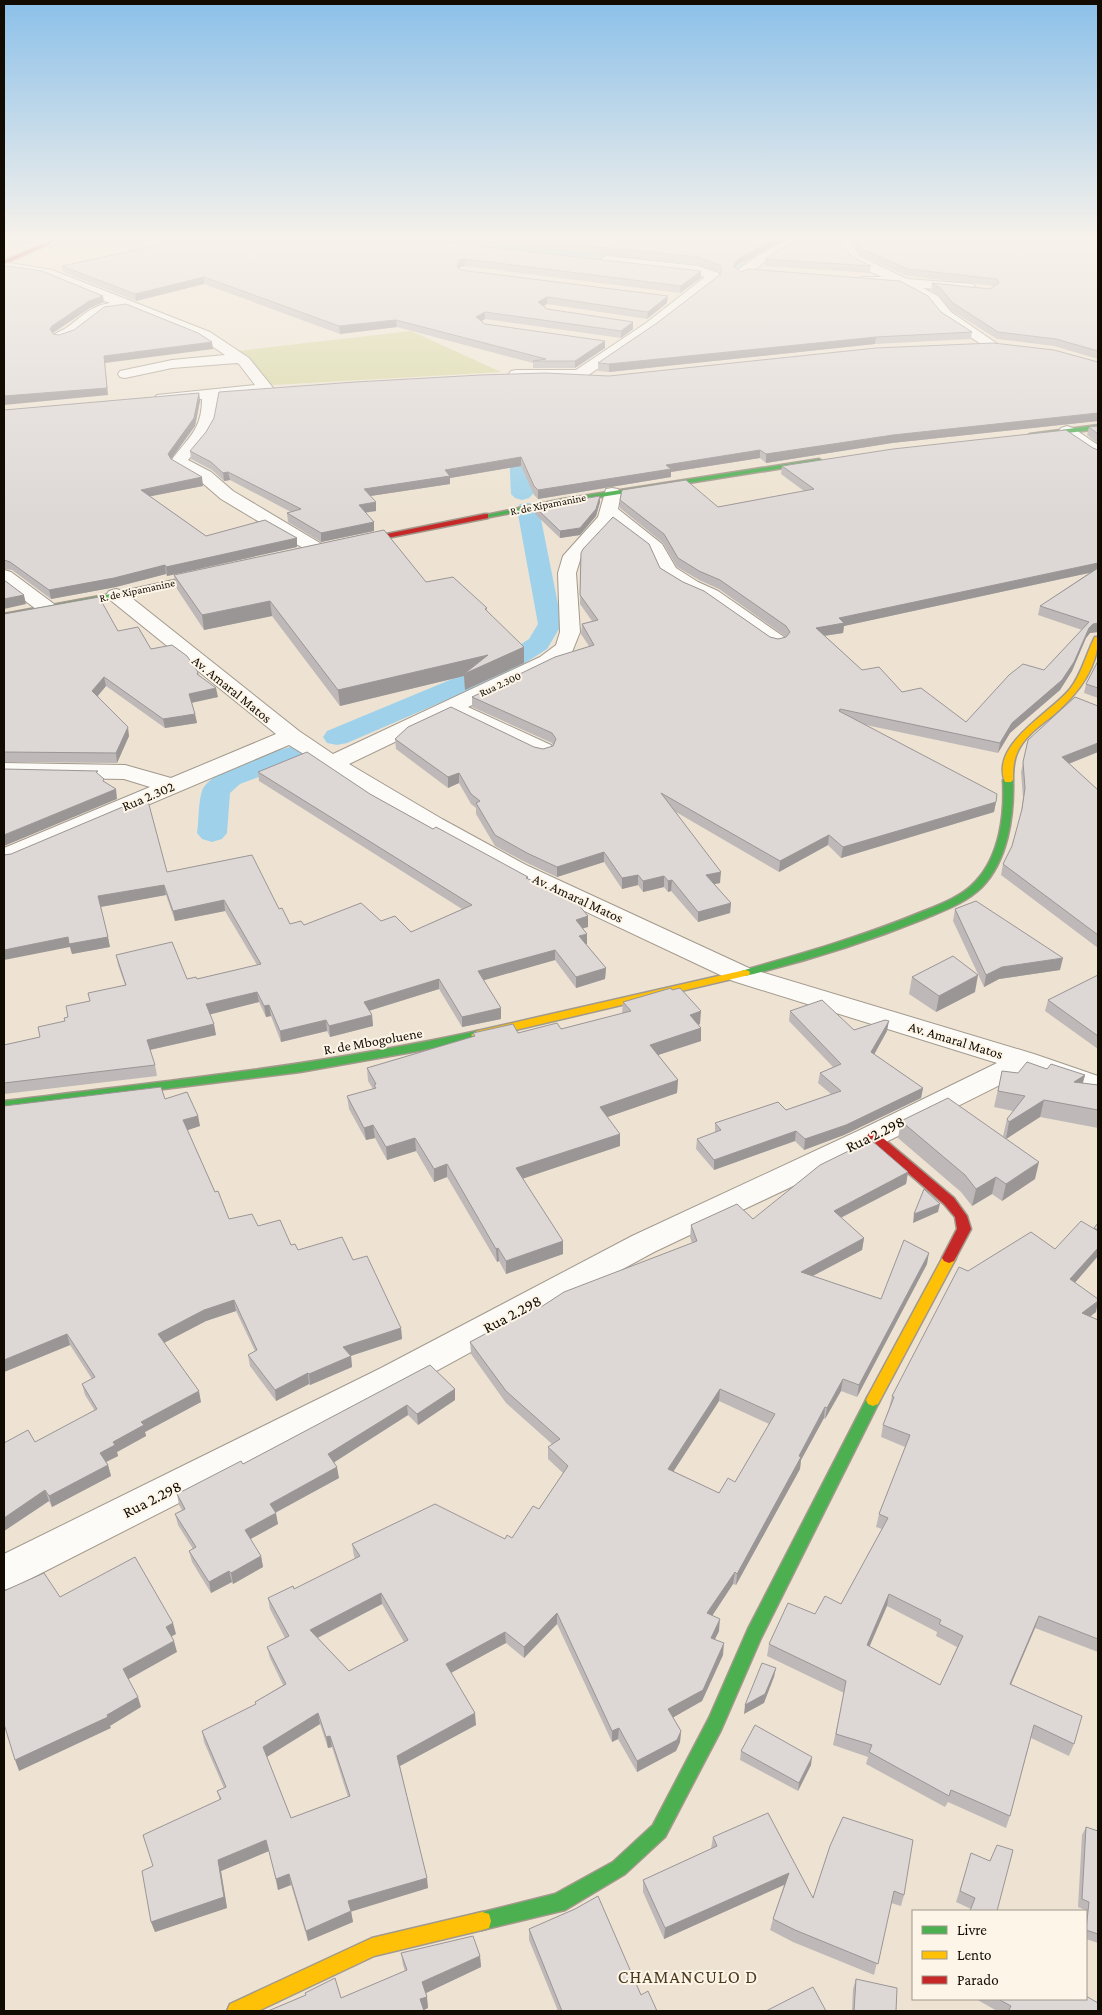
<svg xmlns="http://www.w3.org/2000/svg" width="1102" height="2015" font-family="'Crimson Pro',serif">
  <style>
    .green { fill: #d4d59b }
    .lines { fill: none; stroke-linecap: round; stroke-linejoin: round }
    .stream { stroke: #9fd2ea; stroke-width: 5 }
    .canal { fill: #9fd2ea; fill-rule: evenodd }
    .street-casing { stroke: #a2998c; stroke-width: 2 }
    .fast-casing { stroke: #a2998c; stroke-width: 3 }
    .slow-casing { stroke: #a2998c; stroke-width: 3 }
    .jam-casing { stroke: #a2998c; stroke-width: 3 }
    .street { fill: #fcfbf8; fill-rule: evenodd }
    .fast { fill: #4caf50; fill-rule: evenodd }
    .slow { fill: #ffc107; fill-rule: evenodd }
    .jam { fill: #c62828; fill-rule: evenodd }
    .wall { fill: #beb9b8; fill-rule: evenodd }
    .shaded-wall { fill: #9b9696 }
    .building { fill: #ddd7d6; stroke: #9b9696; fill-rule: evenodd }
    .labels { text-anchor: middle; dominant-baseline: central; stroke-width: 4; stroke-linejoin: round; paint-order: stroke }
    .far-street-label { font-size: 11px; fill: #120b02; stroke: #fdf5e8 }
    .street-label { font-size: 14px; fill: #120b02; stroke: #fdf5e8 }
    .near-street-label { font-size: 16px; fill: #120b02; stroke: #fdf5e8 }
    .near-neighbourhood-label { font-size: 18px; letter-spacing: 1px; fill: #4b3b1f; stroke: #fdf5e8 }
  </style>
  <rect width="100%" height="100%" fill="#eee3d2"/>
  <polygon class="green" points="411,331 501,372 255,386 237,351"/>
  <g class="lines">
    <polyline class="stream" points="700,266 735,270 758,257"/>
    <g class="canal">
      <polygon points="419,236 465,236 700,261 739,259 779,236 796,236 794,239 748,266 726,271 700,271 426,240 421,239"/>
      <polygon points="526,417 533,419 536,423 528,432 533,494 529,498 522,500 515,498 511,494 508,430 519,419"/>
      <polygon points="528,503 536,504 539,509 562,624 547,649 511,672 347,743 337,745 327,743 323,737 327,731 493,662 529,639 538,624 517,509 520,504"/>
      <path d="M294 746 304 748 308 754 304 760 240 784 230 793 227 833 222 839 212 842 202 839 197 833C199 820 198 803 202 791 209 770 274 751 294 746Z"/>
    </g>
    <g class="street-casing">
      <g id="street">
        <polygon points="10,236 36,236 56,239 58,242 52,246 16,240"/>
        <polygon points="794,236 809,236 765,262 717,297 707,297 705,294 757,256"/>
        <path d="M836 236H848L859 256 907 279 973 284 975 287 968 291 923 288 938 296 951 312 999 345 997 348H987L941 318 928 302 901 286 861 283 860 280 861 277H882C859 266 843 263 836 236Z"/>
        <polygon points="607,256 698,266 719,273 720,276 656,329 584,378 511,377 509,374 511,371 516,370 576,370 646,323 705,277 696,274 603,263 601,260 603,257"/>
        <path d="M4 262 52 270 210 332 249 358 274 389 271 392 266 394 218 398C218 427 206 439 188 460L211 472 233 491 325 546 328 550 325 554 319 556 313 554 221 499 199 480 175 467 171 461C187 438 202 431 202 399L162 403 157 401 154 398 157 395 255 385 239 364 237 363 172 368 125 378 120 377 118 374 120 371 172 360 225 355 200 338 127 309 104 312 74 336 60 340 55 339 53 336C56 332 62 331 66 328 82 317 90 306 110 303L44 276 4 270Z"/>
        <polygon points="1067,426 1073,428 1098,445 1098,457 1092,455 1061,434 1059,431 1061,428"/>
        <polygon points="612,488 618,489 621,493 618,509 662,544 676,568 698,582 718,591 784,637 787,641 784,645 777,647 770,645 704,599 684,590 661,575 650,552 613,523 581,557 576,573 580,632 572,652 554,665 468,707 551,745 554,750 551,755 543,757 535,755 451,715 349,764 442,819 526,865 751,969 1034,1054 1098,1076 1098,1096 1026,1072 884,1143 654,1252 405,1388 18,1585 4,1590 4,1554 381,1368 632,1236 862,1129 997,1063 733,981 508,875 426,829 289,745 13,862 4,864 4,848 150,787 124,779 4,777 4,763 125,765 171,778 276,734 109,599 106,595 109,591 116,589 123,591 299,731 333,754 540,657 556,645 560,632 558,573 563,556 598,517 606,489"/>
        <polygon points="4,570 11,572 54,604 57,608 54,612 47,614 40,612 4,585"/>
      </g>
    </g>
    <g class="fast-casing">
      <g id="fast">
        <polygon points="1098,425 1098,429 1030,438 1027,436 1030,434"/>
        <polygon points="819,459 822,461 821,462 563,503 485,518 481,516 563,499"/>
        <polygon points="212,572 215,572 215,576 116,597 4,618 4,614 116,593"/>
        <path d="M1008 777 1013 780C1014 816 1008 860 982 887 967 902 945 910 926 918 867 942 806 961 745 976L741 975 740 973 741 971C801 954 861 937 919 913 939 905 962 897 976 881 1000 855 1005 814 1003 780Z"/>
        <path d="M477 1031 483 1035 481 1038 418 1051 300 1072 4 1109V1101C163 1082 321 1065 477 1031Z"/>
        <polygon points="873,1394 878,1396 880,1400 761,1638 721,1730 665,1837 625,1874 565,1910 482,1930 475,1928 473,1921 475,1914 555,1894 613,1862 653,1825 709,1718 748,1629 868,1396"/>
      </g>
    </g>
    <g class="slow-casing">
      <g id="slow">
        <path d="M1095 637H1098C1098 670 1075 697 1051 717 1038 727 1023 738 1017 753 1013 762 1013 771 1013 780L1011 782H1005C990 744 1051 713 1070 689 1082 674 1086 654 1095 637Z"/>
        <polygon points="745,970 749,971 750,973 749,975 477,1039 471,1035 477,1031"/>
        <polygon points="949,1253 954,1255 956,1258 878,1404 873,1406 868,1404 866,1400 868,1396 944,1255"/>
        <polygon points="482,1912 489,1914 491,1921 489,1928 482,1930 374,1956 258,2011 227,2011 230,2004 372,1938"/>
      </g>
    </g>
    <g class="jam-casing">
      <g id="jam">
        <polygon points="61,236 67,236 4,264 4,261"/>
        <polygon points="485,514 488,514 488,518 352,545 348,543 352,541"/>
        <polygon points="873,1132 877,1133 954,1198 967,1216 971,1229 954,1261 949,1263 944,1261 942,1258 957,1229 955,1217 944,1204 869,1139 867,1136 869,1133"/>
      </g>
    </g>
    <use href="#street" class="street"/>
    <use href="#fast" class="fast"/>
    <use href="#slow" class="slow"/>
    <use href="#jam" class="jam"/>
  </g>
  <g class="wall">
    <polygon points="201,236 701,278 680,293 465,266 460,267 459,269 460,270 667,303 647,319 547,304 544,306 547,309 633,329 621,338 485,319 482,321 485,324 605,341 605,348 575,368 533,368 533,363 397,327 340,334 204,284 136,301 63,272 62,266"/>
    <polygon points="433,236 792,236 737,265 735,268 741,272 941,312 972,332 971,339 875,344 609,372 598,371 598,363 657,323 721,274 721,272 698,264"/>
    <polygon points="849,236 1098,236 1098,359 1054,346 997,339 952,311 939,295 931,290 932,283 990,289 995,286 907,276 860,255"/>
    <polygon points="842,246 853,257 871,266 870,273 765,266 765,259"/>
    <polygon points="1098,362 1098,421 892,443 766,463 760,458 671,472 671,477 538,499 534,495 521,466 450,478 450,484 370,496 376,511 365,513 374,522 374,531 321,542 288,522 287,513 291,512 230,480 224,481 212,470 191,459 190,451 609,376"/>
    <polygon points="199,393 200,401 195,426 171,459 203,486 150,496 206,536 297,538 297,547 167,576 166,574 116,587 51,599 12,570 4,569 4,410"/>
    <polygon points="1098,426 1098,444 1087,435 1089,427"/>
    <path d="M1093 448 1098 450V632L1090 633 1086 638 1072 671 1060 690 1010 733 998 753 866 725 996 802 994 812 841 858 828 845 779 872 676 812 720 883 714 884 731 903 730 913 698 922 671 891 668 892 664 887 643 892 638 885 622 889 604 862 557 877 527 863 495 846 476 814V808L471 804 459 783 448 788 396 749 395 739 534 747 543 749 553 746 552 743 472 707V697L589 646 581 634 582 624 592 621 580 604 581 553 660 568 770 637 778 639 786 637 719 589 699 580 677 567 663 543 620 508V500L718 507 804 491 781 474 782 466ZM1089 573 1040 606 1038 615 1082 630 1044 670 966 722 902 692 862 670 825 636 843 633 844 626Z"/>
    <polygon points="600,496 600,502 596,516 580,535 560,538 535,514 535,507"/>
    <polygon points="174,575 426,582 487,608 487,611 524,663 465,690 464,676 340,706 272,616 204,630 177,589"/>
    <polygon points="4,614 118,631 151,649 198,672 199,675 218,697 192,703 197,723 165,728 106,686 98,696 129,736 117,763 4,762"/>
    <polygon points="1098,661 1098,698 1084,693 1086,684"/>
    <polygon points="1098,706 1098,752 1069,764 1098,790 1098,948 1001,875 1003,864 1012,846 1021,814 1023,798 1021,772 1028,740"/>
    <polygon points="258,772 370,794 433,829 528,877 528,879 588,927 583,928 587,934 586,944 606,968 605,979 576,988 555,960 483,980 501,1008 501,1019 462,1027 439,989 369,1011 372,1015 373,1026 330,1037 327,1031 281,1042 271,1016 266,1017 259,1002 210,1014 216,1035 150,1050 155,1065 157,1076 4,1094 4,1045 40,1037 65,1021 68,1017 90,1001 125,985 118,965 116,955 187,979 197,979 257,965 225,911 175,921 166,895 101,907 110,947 72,954 70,947 4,855 167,872 279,909 290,924 304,925 381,921 411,932 462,909 259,781"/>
    <polygon points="955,909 1060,970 999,979 984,987 953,921"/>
    <polygon points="1098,975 1098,1049 1045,1011 1048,1000"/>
    <polygon points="912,977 975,992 936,1012 909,994"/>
    <polygon points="623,1002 700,1024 698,1025 701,1028 701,1041 658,1055 678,1080 677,1093 607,1117 620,1146 523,1178 563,1254 506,1274 499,1261 497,1262 447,1177 434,1182 416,1151 387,1160 375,1138 366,1140 349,1109 347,1096 373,1089 368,1081 367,1068 473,1037 473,1033 518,1033 561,1029 622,1014"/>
    <polygon points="790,1011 854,1030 887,1031 874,1054 923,1088 921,1098 844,1135 804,1150 795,1141 714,1170 696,1149 697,1139 715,1133 715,1123 786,1110 831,1094 818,1083 820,1073 833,1067 789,1021"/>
    <polygon points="1047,1069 1085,1075 1083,1083 1098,1085 1098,1128 1040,1117 1006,1139 1035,1179 1002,1201 992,1194 972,1206 961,1192 898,1138 901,1121 1005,1138 1003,1136 1007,1119 1013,1111 994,1107 1002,1071 1018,1073"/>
    <polygon points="165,1099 198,1116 200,1126 187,1130 215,1192 229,1219 258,1226 291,1245 298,1250 353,1260 401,1328 402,1339 351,1356 352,1367 310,1385 309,1384 276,1401 250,1366 248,1355 255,1351 236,1311 206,1321 164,1343 201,1402 145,1432 146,1436 117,1452 118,1456 106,1462 108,1465 111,1476 52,1507 49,1501 4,1531 35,1442 95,1411 85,1395 82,1384 92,1379 70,1345 4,1372 4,1106"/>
    <path d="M908 1172 906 1184 841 1218 864 1238 862 1250 813 1276 881 1299 927 1264 857 1397 841 1391 825 1419 824 1418 801 1460 800 1469 736 1585 733 1584 712 1616 719 1631 715 1639 723 1655 702 1701 673 1717 681 1731 680 1742 676 1751 637 1772 618 1739 612 1742 557 1624 524 1658 506 1643 451 1673 476 1725 400 1766 428 1888 351 1911 353 1922 308 1941 291 1885 278 1890 269 1851 221 1871 227 1908 155 1932 151 1922 153 1866 220 1800 217 1791 224 1788 204 1742 202 1731 256 1704 255 1702 283 1685 270 1658 267 1647 285 1638 270 1609 268 1598 294 1589 355 1559 354 1556 352 1544 505 1539 512 1538 539 1509 563 1473 548 1459V1447L552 1444 506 1403 471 1354 470 1342 541 1307 692 1243 690 1237 691 1225 753 1219ZM719 1401 769 1424 735 1482 719 1493 673 1471ZM382 1604 404 1642 349 1671 318 1638ZM320 1724 328 1748 332 1747 348 1797 291 1818 267 1757Z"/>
    <path d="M1098 1223V1256L1075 1282 1096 1312 1090 1316 1098 1320V1652L1035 1628 1011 1684 1074 1744 1069 1756 1031 1738 1010 1816 1006 1828 948 1802 945 1807 866 1764 868 1757 833 1745 844 1693 767 1656 769 1644 815 1614 841 1604 882 1529 876 1527 879 1514 905 1447 881 1437 883 1425 889 1408 892 1396 968 1271 1055 1249 1094 1228ZM887 1606 937 1632 936 1636 957 1647 940 1685 869 1646Z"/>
    <polygon points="430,1365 455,1389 455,1400 418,1425 408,1415 334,1462 339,1478 275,1513 278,1524 250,1539 261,1556 263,1567 233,1584 232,1582 211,1593 192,1562 189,1551 193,1549 178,1525 175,1514 182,1510 179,1505 177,1494 243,1464"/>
    <polygon points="741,1751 811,1765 798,1791 740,1760"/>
    <polygon points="1086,1827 1098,1831 1098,1943 1086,1939 1086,1911 1085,1911 1085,1910 1078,1907 1082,1835"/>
    <polygon points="713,1837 813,1898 830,1846 904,1895 901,1906 891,1903 874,1975 793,1942 770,1930 773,1919 784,1885 664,1939 643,1892 643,1880 711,1849"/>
    <polygon points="990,1861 971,1909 956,1902 968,1864"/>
    <polygon points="529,1929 641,1995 657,2011 558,2011 529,1940"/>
    <polygon points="401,1953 480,1956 481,1967 426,1993 428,2008 423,2010 341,1998 405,1971 403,1965"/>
    <polygon points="856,1979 896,2011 852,2011 853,1989"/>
    <polygon points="1086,1996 1098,2011 997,2011 976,1999 1086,1999"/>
  </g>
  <g class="shaded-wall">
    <polygon points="780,236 792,236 737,265 732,273 733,266 738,259"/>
    <polygon points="465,259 465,266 460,267 457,273 457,266 459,260"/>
    <polygon points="701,271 701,278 680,293 681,286"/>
    <polygon points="204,277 204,284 136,301 135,294"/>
    <polygon points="103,296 104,302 90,308 53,333 50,329 52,326 89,301"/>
    <polygon points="668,296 667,303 647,319 648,312"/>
    <polygon points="547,297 547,304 538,309 538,302"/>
    <polygon points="485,312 485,319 476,324 476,317"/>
    <polygon points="396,320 397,327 340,334 339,326"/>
    <polygon points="633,322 633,329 621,338 621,331"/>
    <polygon points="876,337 875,344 609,372 609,364"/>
    <polygon points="605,341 605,348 575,368 575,361"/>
    <polygon points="212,342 213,349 105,363 108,395 4,405 4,396 104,356"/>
    <polygon points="199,393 200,401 195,426 169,462 168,454"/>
    <polygon points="1098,413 1098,421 892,443 766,463 766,454 893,435"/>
    <polygon points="760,450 760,458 671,472 671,477 538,499 538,490 666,465"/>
    <polygon points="521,457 521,466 450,478 450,484 364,497 364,489 445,470"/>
    <polygon points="228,472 230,480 224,481 223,473"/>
    <polygon points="202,477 203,486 142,498 141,490"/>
    <polygon points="600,496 600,502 596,516 580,535 560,538 560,531"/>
    <polygon points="376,502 376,511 360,513 359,505"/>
    <polygon points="374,522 374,531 321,542 321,533"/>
    <polygon points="297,538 297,547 167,576 166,567"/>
    <polygon points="1098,563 1098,571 844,626 843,633 815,637 816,628 839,618"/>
    <polygon points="165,565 166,574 116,587 51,599 49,590"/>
    <polygon points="24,595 26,604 4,609 4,599"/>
    <polygon points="270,601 272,616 204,630 202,615"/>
    <polygon points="1098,623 1098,632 1090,633 1086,638 1072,671 1060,690 1010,733 998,753 1000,743 1012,723 1089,628 1093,624"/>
    <polygon points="524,647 524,663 465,690 464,676 340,706 338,690 488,655"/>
    <polygon points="104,677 106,686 94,700 92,691"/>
    <polygon points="216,688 218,697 190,703 189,694"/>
    <polygon points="195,714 197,723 165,728 163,719"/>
    <polygon points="128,727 129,736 117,763 116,753"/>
    <polygon points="1098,743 1098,752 1060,767 1062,757"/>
    <polygon points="459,773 459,783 448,788 448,777"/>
    <polygon points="116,789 117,799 4,846 4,835"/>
    <polygon points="996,802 994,812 841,858 843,847"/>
    <polygon points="829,835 828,845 779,872 780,861"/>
    <polygon points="604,852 604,862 557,877 557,867"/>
    <polygon points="721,872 720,883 705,886 706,875"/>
    <polygon points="638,875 638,885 622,889 622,878"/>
    <polygon points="664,876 664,887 643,892 643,881"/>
    <polygon points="672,880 671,891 668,892 668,881"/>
    <polygon points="164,885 166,895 100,907 98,896"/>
    <polygon points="224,900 225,911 175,921 173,911"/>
    <polygon points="731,903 730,913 698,922 698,912"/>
    <polygon points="588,916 588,927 576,930 576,920"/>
    <polygon points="587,934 587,944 579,946 579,936"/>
    <polygon points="68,937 108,937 110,947 72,954 70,947 4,960 4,950"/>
    <polygon points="555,950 555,960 478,982 478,971"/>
    <polygon points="1063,958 1060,970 999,979 984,987 986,975 1002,967"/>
    <polygon points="606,968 605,979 576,988 576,977"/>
    <polygon points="978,975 975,992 936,1012 939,996"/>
    <polygon points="439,979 439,989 365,1012 364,1002"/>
    <polygon points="257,992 259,1002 208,1015 206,1004"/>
    <polygon points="269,1005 271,1016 266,1017 264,1006"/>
    <polygon points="501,1008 501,1019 462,1027 462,1017"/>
    <polygon points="701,1011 700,1024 689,1028 690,1015"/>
    <polygon points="372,1015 373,1026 330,1037 329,1026"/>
    <polygon points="326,1020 327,1031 281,1042 280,1031"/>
    <polygon points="889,1021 887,1031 870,1062 871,1052"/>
    <polygon points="214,1024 216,1035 149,1050 147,1040"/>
    <polygon points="701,1028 701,1041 649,1058 650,1045"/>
    <polygon points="1085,1075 1080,1092 1074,1082"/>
    <polygon points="678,1080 677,1093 599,1120 600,1107"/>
    <polygon points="923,1088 921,1098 844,1135 804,1150 805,1139"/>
    <polygon points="1044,1100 1040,1117 1006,1139 1009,1122"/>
    <polygon points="198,1116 200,1126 185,1131 183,1120"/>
    <polygon points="373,1125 375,1138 366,1140 364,1128"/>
    <polygon points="796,1131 795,1141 714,1170 714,1160"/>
    <polygon points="620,1134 620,1146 516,1181 516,1168"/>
    <polygon points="415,1138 416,1151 387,1160 386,1147"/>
    <polygon points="1039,1162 1035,1179 1002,1201 1006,1184"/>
    <polygon points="447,1164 447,1177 434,1182 434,1169"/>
    <polygon points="908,1172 906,1184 832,1222 834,1211"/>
    <polygon points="996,1177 992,1194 972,1206 976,1189"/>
    <polygon points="940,1204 938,1212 913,1223 914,1214"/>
    <polygon points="864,1238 862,1250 799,1283 801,1272"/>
    <polygon points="563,1241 563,1254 506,1274 506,1261"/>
    <polygon points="498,1248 499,1261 497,1262 496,1249"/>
    <polygon points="1098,1248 1098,1256 1067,1292 1070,1279"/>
    <polygon points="929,1253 927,1264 857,1397 859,1385"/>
    <polygon points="234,1300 236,1311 206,1321 160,1345 158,1334 204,1310"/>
    <polygon points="1098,1301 1096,1312 1078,1326 1082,1313"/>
    <polygon points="401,1328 402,1339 344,1358 343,1347"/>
    <polygon points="67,1334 70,1345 4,1372 4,1360"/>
    <polygon points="351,1356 352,1367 310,1385 309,1374"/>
    <polygon points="308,1373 309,1384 276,1401 275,1390"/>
    <polygon points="843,1379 841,1391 825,1419 827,1408"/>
    <polygon points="455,1389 455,1400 418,1425 417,1414"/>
    <polygon points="720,1389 719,1401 668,1480 668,1469"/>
    <polygon points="199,1391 201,1402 145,1432 146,1436 117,1452 118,1456 102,1464 100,1453 113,1442 141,1422"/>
    <polygon points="407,1405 408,1415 330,1465 328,1454"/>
    <polygon points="825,1407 824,1418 801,1460 800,1469 736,1585 737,1574"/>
    <polygon points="108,1465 111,1476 52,1507 49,1496"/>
    <polygon points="337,1467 339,1478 271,1515 270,1504"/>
    <polygon points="45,1490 49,1501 4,1531 4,1518"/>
    <polygon points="276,1513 278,1524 247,1541 245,1530"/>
    <polygon points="261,1556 263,1567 233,1584 231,1573"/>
    <polygon points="229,1571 232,1582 211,1593 209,1582"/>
    <polygon points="735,1572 733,1584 706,1625 707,1613"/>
    <polygon points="381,1593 382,1604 311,1641 310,1630"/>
    <polygon points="889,1594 887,1606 865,1657 867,1645"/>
    <polygon points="557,1613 557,1624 524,1658 524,1647"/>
    <polygon points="1039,1616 1035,1628 1006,1696 1010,1684"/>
    <polygon points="720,1619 719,1631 710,1649 711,1638"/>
    <polygon points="173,1623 176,1634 169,1638 166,1627"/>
    <polygon points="505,1632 506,1643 447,1675 446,1664"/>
    <polygon points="174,1641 177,1652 127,1680 123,1669"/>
    <polygon points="724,1643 723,1655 702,1701 667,1721 668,1709"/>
    <polygon points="776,1668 774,1677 764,1703 744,1714 745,1705"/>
    <polygon points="138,1697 141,1707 110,1726 111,1728 19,1771 15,1760"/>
    <polygon points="318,1713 320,1724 265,1758 263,1747"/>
    <polygon points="475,1713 476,1725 398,1767 397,1756"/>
    <polygon points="619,1728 618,1739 612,1742 612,1731"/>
    <polygon points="681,1731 680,1742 676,1751 637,1772 637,1761"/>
    <polygon points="330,1736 332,1747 328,1748 326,1737"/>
    <polygon points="812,1757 811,1765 798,1791 799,1783"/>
    <polygon points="266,1840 269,1851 221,1871 227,1908 155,1932 151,1922 218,1860"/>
    <polygon points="789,1873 786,1884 664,1939 665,1928"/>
    <polygon points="289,1874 291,1885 278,1890 276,1879"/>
    <polygon points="427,1878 428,1888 350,1912 348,1901"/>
    <polygon points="351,1911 353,1922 308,1941 306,1931"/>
    <polygon points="480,1956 481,1967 424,1994 422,1982"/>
    <polygon points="427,1997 428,2008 422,2011 420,1999"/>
  </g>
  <g class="building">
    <polygon points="201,236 391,236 701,271 681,286 465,259 459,260 457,266 460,270 668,296 648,312 547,297 538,302 547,309 633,322 621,331 485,312 476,317 485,324 605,341 575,361 533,361 546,359 396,320 339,326 204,277 135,294 62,266"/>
    <polygon points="495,236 780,236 738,259 733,266 741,272 748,269 900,281 928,296 941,312 972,332 876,337 609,364 598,363 657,323 721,274 721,266 699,257"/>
    <polygon points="802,236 838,236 842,246 853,257 871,266 765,259"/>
    <polygon points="854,236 1098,236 1098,351 1056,339 998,332 953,303 940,288 932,283 990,289 999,283 997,279 907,269 861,248"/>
    <polygon points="7,266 42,271 103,296 89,301 52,326 50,329 53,334 59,335 74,330 104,307 126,304 198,333 212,342 104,356 107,388 4,396 4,267"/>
    <polygon points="993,343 1054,350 1098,362 1098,413 893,435 766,454 760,450 666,465 671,469 538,490 534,486 521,457 445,470 450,476 364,489 376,502 359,505 374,522 321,533 287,513 301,509 228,472 223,473 211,462 190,451 206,432 214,418 219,392 355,382 481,375 545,373 609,376 876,348"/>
    <polygon points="199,393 194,418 168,454 171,459 202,477 141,490 206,536 265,520 297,538 166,567 165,565 114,578 49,590 10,562 4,560 4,410"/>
    <polygon points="1098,426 1098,434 1089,427"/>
    <polygon points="1066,430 1093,448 1098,450 1098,563 839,618 844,623 816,628 862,670 879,667 902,692 921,688 966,722 1009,675 1023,664 1044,670 1089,622 1040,606 1098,568 1098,623 1093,624 1089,628 1074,662 1062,680 1012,723 1000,743 840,709 839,711 997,794 996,802 843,847 829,835 780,861 661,793 721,872 706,875 731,903 698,912 672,880 668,881 664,876 643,881 638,875 622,878 604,852 557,867 527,853 495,835 476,803 480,801 471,794 459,773 448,777 395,739 408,727 451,707 534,747 543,749 553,746 556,739 552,733 472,697 555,657 594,645 582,624 598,620 580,595 581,553 583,549 613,517 649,544 660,568 683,582 704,591 770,637 778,639 786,637 790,632 786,626 720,580 699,571 678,558 664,534 620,500 622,490 686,480 718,507 814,489 782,466 893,449"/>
    <polygon points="600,496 596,509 580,528 560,531 535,507"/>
    <polygon points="384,530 426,582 453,577 487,608 485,609 524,647 464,674 488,655 338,690 270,601 202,615 174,575"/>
    <polygon points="4,580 24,595 4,599"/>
    <polygon points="99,597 118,631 138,627 151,649 172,645 187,656 198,672 197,674 216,688 189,694 195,714 163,719 104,677 92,691 128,727 116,753 4,752 4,614"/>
    <polygon points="1098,661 1098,688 1086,684"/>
    <polygon points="1075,697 1098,706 1098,743 1062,757 1098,790 1098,935 1003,864 1012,846 1022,809 1025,788 1023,762 1028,740"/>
    <polygon points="307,752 370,794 433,829 436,827 528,877 526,878 573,898 588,916 576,920 587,934 579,936 606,968 576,977 555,950 478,971 501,1008 462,1017 439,979 364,1002 372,1015 329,1026 326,1020 280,1031 269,1005 264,1006 257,992 206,1004 214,1024 147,1040 155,1065 4,1083 4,1045 40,1037 38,1027 65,1021 64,1018 68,1017 66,1006 90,1001 88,993 126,985 116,955 172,942 187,979 196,977 197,979 261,964 224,900 173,911 164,885 98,896 108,937 69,944 68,937 4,950 4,855 11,854 132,803 134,806 148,801 167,872 252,855 279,909 282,908 290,924 301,921 304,925 361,903 381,921 395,916 411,932 472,905 258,772"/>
    <polygon points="4,769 98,771 96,772 104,779 103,781 116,789 4,835"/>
    <polygon points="976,901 1063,958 1002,967 986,975 955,909"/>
    <polygon points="953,956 978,975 939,996 912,977"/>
    <polygon points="1098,975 1098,1036 1048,1000"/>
    <polygon points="671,988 672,990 680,988 701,1011 690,1015 701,1028 650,1045 678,1080 600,1107 620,1134 516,1168 563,1241 506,1261 498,1248 496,1249 447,1164 434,1169 415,1138 386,1147 373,1125 364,1128 347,1096 376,1088 374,1085 376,1084 367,1068 475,1036 473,1033 513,1024 518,1033 557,1023 561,1029 631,1011 623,1002"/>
    <polygon points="822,1000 854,1030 885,1020 889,1021 871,1052 923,1088 846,1125 805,1139 796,1131 714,1160 697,1139 721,1130 715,1123 778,1102 786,1110 841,1091 820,1073 841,1064 790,1011"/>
    <polygon points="1027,1062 1047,1069 1051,1064 1085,1075 1074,1082 1098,1085 1098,1110 1044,1100 1009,1122 1007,1119 1025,1096 998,1091 1002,1071 1018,1073"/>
    <polygon points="161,1087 165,1099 187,1092 198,1116 183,1120 215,1192 218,1191 229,1219 252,1214 258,1226 280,1220 291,1245 295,1244 298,1250 342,1237 353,1260 367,1256 401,1328 343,1347 351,1356 309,1374 308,1373 275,1390 248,1355 257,1350 234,1300 204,1310 158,1334 199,1391 141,1422 144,1425 113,1442 115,1445 100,1453 108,1465 49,1496 45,1490 4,1518 4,1443 28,1430 35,1442 97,1409 82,1384 95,1377 67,1334 4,1360 4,1106"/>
    <polygon points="948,1098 1039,1162 1006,1184 996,1177 976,1189 965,1175 901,1121"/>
    <path d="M871 1140 908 1172 834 1211 864 1238 801 1272 881 1299 904 1240 929 1253 859 1385 843 1379 827 1408 825 1407 799 1456 801 1457 737 1574 735 1572 707 1613 720 1619 711 1638 724 1643 703 1690 668 1709 681 1731 677 1740 637 1761 619 1728 612 1731 557 1613 524 1647 505 1632 446 1664 475 1713 397 1756 427 1878 348 1901 351 1911 306 1931 289 1874 276 1879 266 1840 218 1860 224 1897 151 1922 142 1871 153 1866 143 1835 221 1799 217 1791 226 1787 202 1731 256 1704 255 1702 286 1684 267 1647 289 1636 268 1598 293 1586 294 1589 360 1556 352 1544 435 1504 505 1539 507 1535 512 1538 533 1506 539 1509 568 1466 548 1447 560 1439 506 1391 470 1342 539 1305 541 1307 564 1292 697 1241 691 1225 737 1204 753 1219 820 1165ZM720 1389 775 1414 735 1482 728 1478 719 1493 668 1469ZM381 1593 408 1640 349 1671 310 1630ZM318 1713 326 1737 330 1736 350 1796 291 1818 263 1747Z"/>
    <polygon points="924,1189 940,1204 914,1214"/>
    <path d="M1081 1221 1098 1231V1248L1070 1279 1098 1299V1301L1082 1313 1098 1320V1639L1039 1616 1010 1684 1082 1716 1074 1744 1034 1725 1010 1816 951 1790 949 1796 869 1752 872 1745 836 1734 846 1681 769 1644 788 1603 815 1614 825 1596 841 1604 888 1518 879 1514 910 1435 883 1425 894 1397 892 1396 959 1267 968 1271 1031 1232 1055 1249ZM889 1594 941 1620 939 1624 963 1636 940 1685 867 1645Z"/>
    <polygon points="1098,1223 1098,1230 1094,1228"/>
    <polygon points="430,1365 455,1389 417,1414 407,1405 328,1454 337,1467 270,1504 276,1513 245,1530 261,1556 231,1573 229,1571 209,1582 189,1551 196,1547 175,1514 185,1509 177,1494 241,1461 243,1464"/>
    <polygon points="135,1557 173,1623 166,1627 174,1641 123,1669 138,1697 107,1715 108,1717 15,1760 4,1724 4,1591 44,1573 60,1597"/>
    <polygon points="762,1663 776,1668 765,1694 745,1705"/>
    <polygon points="755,1725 812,1757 799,1783 741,1751"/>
    <polygon points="768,1813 813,1898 830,1846 843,1817 913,1840 904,1895 894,1891 878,1964 795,1930 773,1919 789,1873 665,1928 643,1880 717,1846 713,1837"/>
    <polygon points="1086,1827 1098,1831 1098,1934 1086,1930 1089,1902 1082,1899"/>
    <polygon points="997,1845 1013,1850 997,1911 970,1911 975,1898 960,1891 971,1853 990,1861"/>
    <polygon points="598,1896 641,1995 648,1991 657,2011 562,2011 529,1929 575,1909"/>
    <polygon points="473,1936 480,1956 422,1982 427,1997 420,1999 424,2011 268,2011 306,1995 305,1993 335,1978 341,1998 407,1970 401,1953"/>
    <polygon points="856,1979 897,1988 896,2011 854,2011"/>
    <polygon points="813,1987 826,2011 766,2011"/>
    <polygon points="1086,1993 1087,1993 1086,1996 1098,2003 1098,2011 1011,2011 1009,2010 1011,2006 998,1999 1086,1999"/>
  </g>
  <linearGradient id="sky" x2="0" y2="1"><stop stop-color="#8bc0e9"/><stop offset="0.46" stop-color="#f7f2eb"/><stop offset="1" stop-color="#f7f2eb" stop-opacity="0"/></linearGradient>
  <rect width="1102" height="518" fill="url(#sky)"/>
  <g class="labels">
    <g class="far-street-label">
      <text transform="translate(548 504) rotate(-11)">R. de Xipamanine</text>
      <text transform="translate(137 590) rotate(-12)">R. de Xipamanine</text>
      <text transform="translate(500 684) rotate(-25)">Rua 2.300</text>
    </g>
    <g class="street-label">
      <text transform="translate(232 689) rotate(39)">Av. Amaral Matos</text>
      <text transform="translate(148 796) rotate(-23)">Rua 2.302</text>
      <text transform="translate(578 898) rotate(25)">Av. Amaral Matos</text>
      <text transform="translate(956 1040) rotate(17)">Av. Amaral Matos</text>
      <text transform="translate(373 1041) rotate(-10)">R. de Mbogoluene</text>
    </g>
    <g class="near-street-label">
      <text transform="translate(875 1134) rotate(-26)">Rua 2.298</text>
      <text transform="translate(512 1314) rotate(-28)">Rua 2.298</text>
      <text transform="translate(152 1499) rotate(-27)">Rua 2.298</text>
    </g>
    <g class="near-neighbourhood-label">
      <text x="688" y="1977">CHAMANCULO D</text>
    </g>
  </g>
  <rect width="1102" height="2015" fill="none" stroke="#120b02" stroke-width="10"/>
  <rect x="912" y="1910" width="175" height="90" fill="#fdf5e8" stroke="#9f978c"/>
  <rect x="922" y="1926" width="25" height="8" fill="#4caf50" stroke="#9f978c"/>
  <text x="957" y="1935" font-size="15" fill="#120b02">Livre</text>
  <rect x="922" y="1951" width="25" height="8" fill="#ffc107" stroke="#9f978c"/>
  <text x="957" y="1960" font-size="15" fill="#120b02">Lento</text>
  <rect x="922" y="1976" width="25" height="8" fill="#c62828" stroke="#9f978c"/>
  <text x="957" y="1985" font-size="15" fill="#120b02">Parado</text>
</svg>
